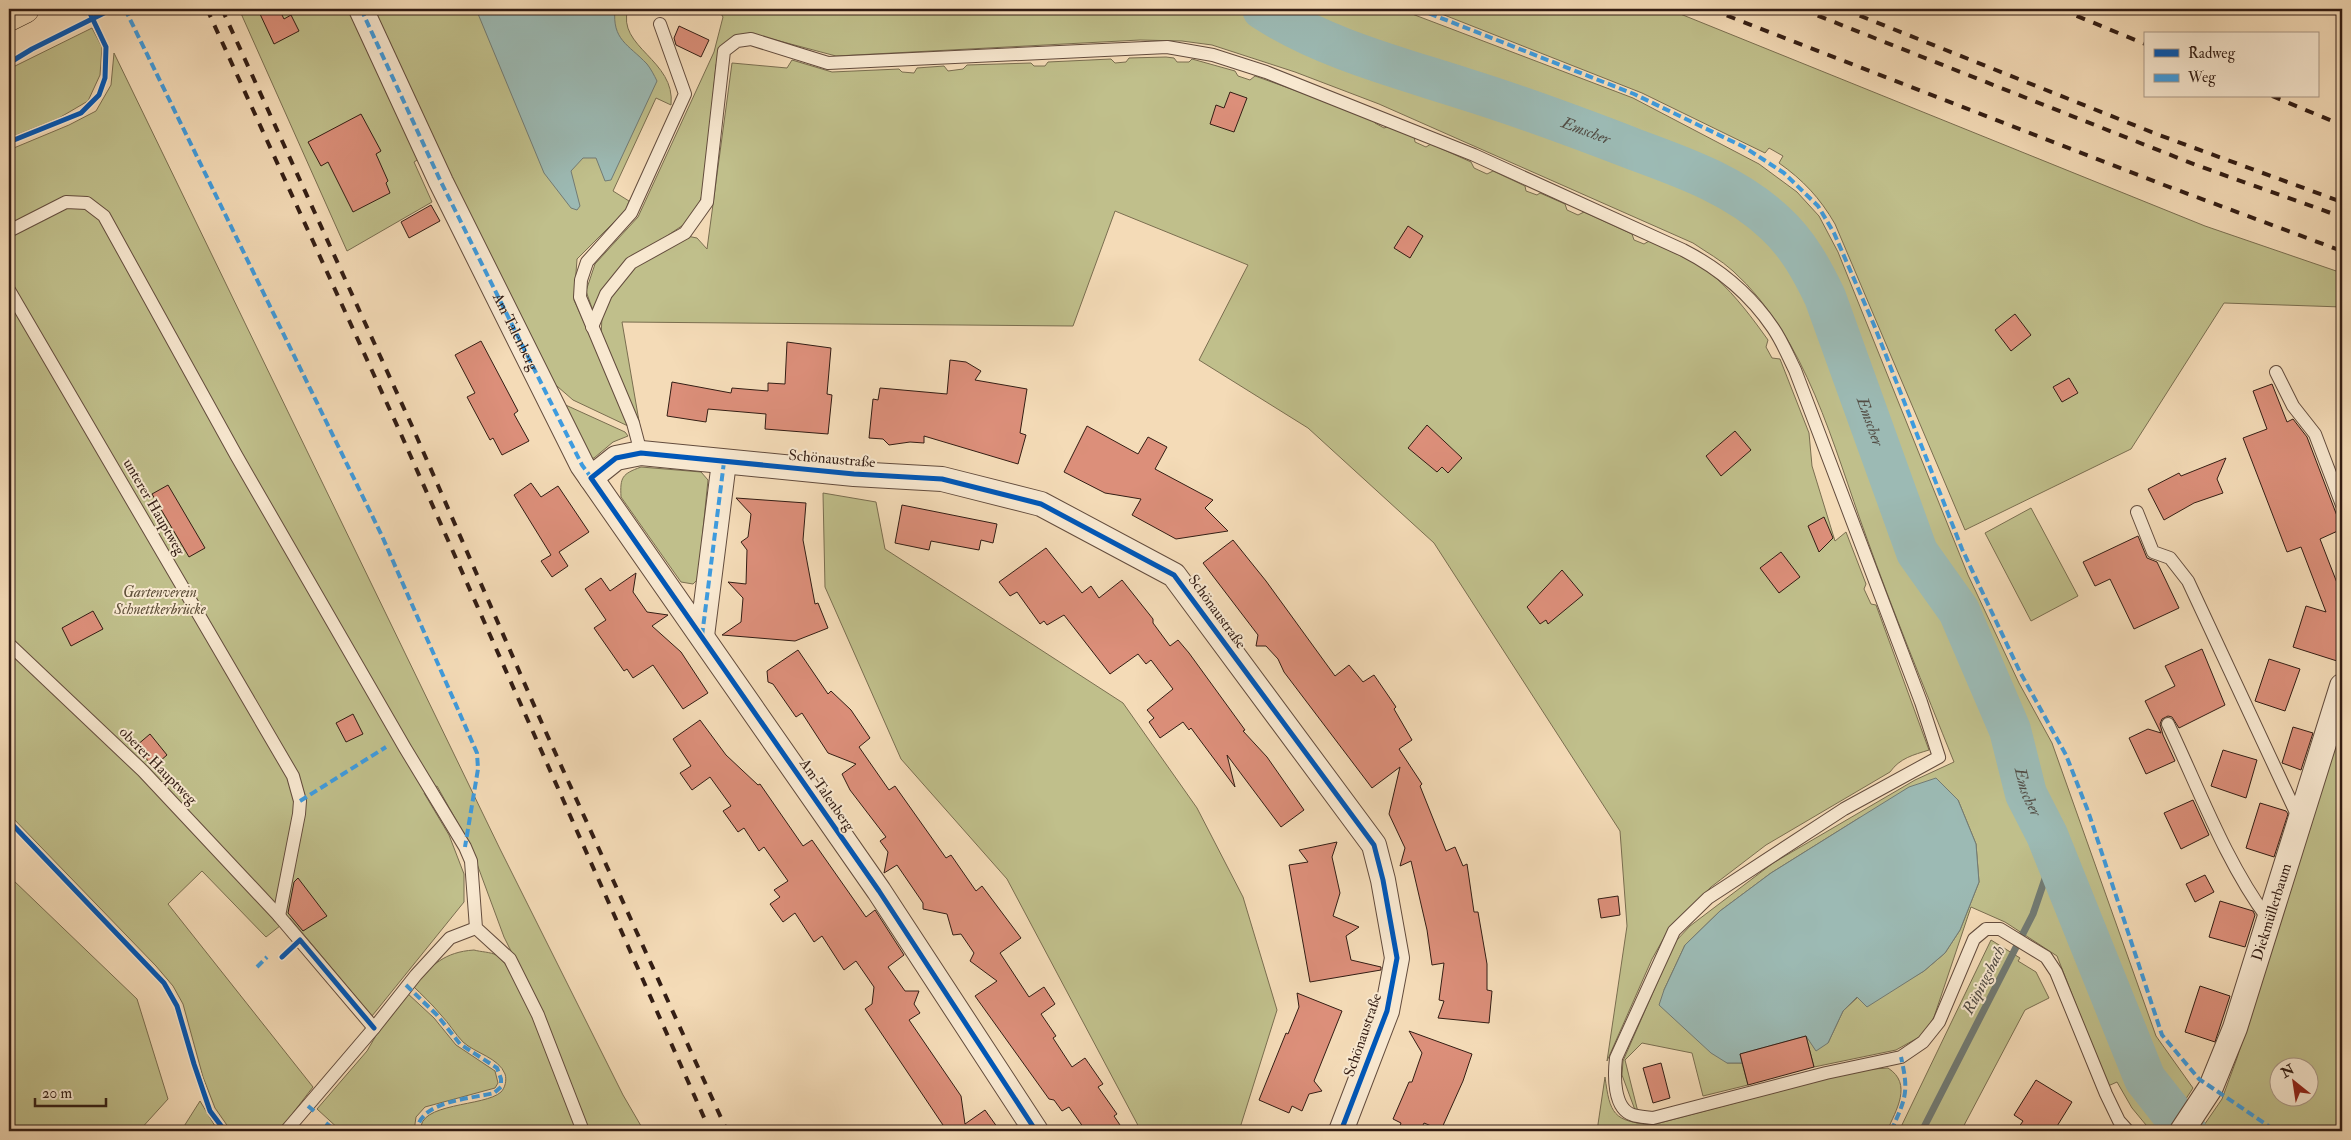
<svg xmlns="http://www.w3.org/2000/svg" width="2351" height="1140" font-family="'IM FELL Double Pica',serif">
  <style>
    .green { fill: #c0bf8b; stroke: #7a6e50; fill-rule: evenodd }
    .water { fill: #9cbab4; stroke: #727b74 }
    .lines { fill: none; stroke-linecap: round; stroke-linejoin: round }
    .stream { stroke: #727b74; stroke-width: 7 }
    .river { stroke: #9cbab4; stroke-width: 42 }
    .building { fill: #dc8f7a; stroke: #331d14 }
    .service-casing { stroke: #634c3d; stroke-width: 14 }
    .minor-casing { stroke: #634c3d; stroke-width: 26 }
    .motorway-casing { stroke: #331d14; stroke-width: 29 }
    .service { stroke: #f8e8d0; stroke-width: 12 }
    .minor { stroke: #f8e8d0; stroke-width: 24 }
    .motorway { stroke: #f4dbb7; stroke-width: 28 }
    .rail { stroke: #331d14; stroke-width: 4; stroke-dasharray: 9 9; stroke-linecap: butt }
    .quiet { stroke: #3e9bde; stroke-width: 4; stroke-dasharray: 8 4; stroke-linecap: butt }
    .cycleway-casing { stroke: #f8e8d0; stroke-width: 8 }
    .cycleway { stroke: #0057b8; stroke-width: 5 }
    .labels { text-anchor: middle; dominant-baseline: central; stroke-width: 4; stroke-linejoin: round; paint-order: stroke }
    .street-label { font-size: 15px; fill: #331d14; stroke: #f8e8d0 }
    .park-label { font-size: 15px; font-style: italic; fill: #5d4e38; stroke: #f8e8d0 }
    .water-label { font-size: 16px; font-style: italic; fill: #524c44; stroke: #f8e8d0 }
  </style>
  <rect width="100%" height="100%" fill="#f4dbb7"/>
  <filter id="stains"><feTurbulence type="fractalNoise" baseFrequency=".004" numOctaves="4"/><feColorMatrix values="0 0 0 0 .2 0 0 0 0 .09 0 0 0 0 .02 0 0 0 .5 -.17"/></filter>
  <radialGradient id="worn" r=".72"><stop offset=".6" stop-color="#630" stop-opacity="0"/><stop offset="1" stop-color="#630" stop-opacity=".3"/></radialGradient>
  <g class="green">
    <polygon points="239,9 355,9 424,156 414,162 432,202 347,251"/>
    <path d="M368 9H628C616 47 676 60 671 105L656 98 613 191 629 201 626 210 577 259 574 300 630 425 628 426 573 400 550 380Z"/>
    <path d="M718 9H1399L1633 98 1759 164 1797 192 1819 216 1838 252 1968 575 2019 683 2052 743 2156 1036 2193 1088 2165 1131H2151L2132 1108 2117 1082 2108 1086 2057 956 2005 922 1971 907 1934 1017 1923 1035 1896 1050 1814 1067 1806 1036 1828 1043 1843 1011 1858 997 1898 986 1924 971 1945 953 1960 930 1979 882 1976 844 1958 800 1859 818 1771 873 1720 911 1685 945 1664 990 1727 1063H1742L1748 1085 1703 1096 1692 1053 1642 1043 1625 1060 1638 1112 1635 1110 1622 1075 1623 1061 1675 942 1690 926 1773 863 1915 780 1954 762C1924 687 1893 612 1866 536 1833 446 1807 338 1733 271 1721 260 1706 252 1693 243L1379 104 1295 72 1212 45 1182 41 1140 40 836 56 749 33 721 49 716 65 704 189 699 204 689 221 661 240 593 311 586 291 595 264 638 217 714 52 723 17Z"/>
    <path d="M1429 9H1668L2205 226 2342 273V307L2224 303 2131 449 1965 530 1835 224C1820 198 1803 180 1779 163L1783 156 1769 148 1765 153 1642 93Z"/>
    <polygon points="92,28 102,47 100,75 88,101 59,118 9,138 9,69"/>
    <polygon points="114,53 500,849 623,1095 644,1131 586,1131 538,1005 504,937 470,845 437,786 424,793 449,835 464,874 464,902 372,1016 290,918 266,937 202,871 168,904 313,1087 279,1131 231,1131 215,1108 203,1077 183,1004 173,986 156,966 9,814 9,150 69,125 96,111 111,85"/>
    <path d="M1166 57 1174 58 1177 62H1189L1192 59 1235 71 1238 76 1250 80 1255 76 1372 118 1375 123 1384 128 1390 126 1414 136 1415 142 1426 147 1431 144 1471 162 1474 168 1487 174 1493 171 1525 186 1526 191 1537 195 1540 193 1565 204 1567 210 1578 215 1584 212 1632 234 1634 240 1644 244 1649 241C1671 251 1697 262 1716 278 1736 296 1753 319 1768 340L1766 347 1772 358 1780 359 1809 433 1812 466 1835 541 1846 532 1866 584 1864 589 1871 604 1876 605 1929 750C1913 755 1900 758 1890 772L1766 845 1711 887 1670 927 1652 959 1607 1061 1627 926 1620 831 1434 543 1308 428 1199 360 1248 265 1115 211 1073 326 622 322 640 427 601 338 602 316 611 294 633 267 687 236 697 238 707 249 732 63 787 68 792 60 832 72 899 69 902 72 914 73 917 68 944 66 948 71 963 69 967 65 1031 63 1034 66H1045L1048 62 1111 59 1115 63 1126 62 1129 58Z"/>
    <polygon points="559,402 625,432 628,436 613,442 594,458 588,459"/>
    <path d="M641 467 701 472 708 480 698 579 693 584 681 582 621 497C620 477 622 474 641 467Z"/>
    <polygon points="823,493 876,502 885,549 1123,703 1197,808 1243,897 1277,1010 1239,1131 1141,1131 1007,879 901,759 825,587"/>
    <polygon points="2031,508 2078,596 2031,621 1985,533"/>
    <path d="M2342 723V1131H2200L2222 1099 2237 1058ZM2278 1068H2308V1098H2278Z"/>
    <polygon points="9,880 13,880 137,999 168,1099 139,1131 9,1131"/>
    <polygon points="1991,940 2020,958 2018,961 2036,972 2049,998 2025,1010 1961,1131 1899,1131"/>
    <path d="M474 950C481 952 491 952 496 955 525 975 563 1095 578 1131H421C417 1102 485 1107 501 1092 505 1088 507 1080 505 1074 499 1058 475 1053 463 1042 455 1034 449 1023 441 1015 432 1004 422 995 412 985 433 965 444 952 474 950Z"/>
    <polygon points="406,992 434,1018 456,1045 495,1071 498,1083 495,1088 425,1107 416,1117 414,1131 341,1131 317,1109 367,1051 388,1015"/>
    <path d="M1888 1068C1913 1084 1896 1110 1887 1131H1597L1605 1077C1610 1114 1613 1121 1652 1125L1859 1070Z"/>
    <polygon points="200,1101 218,1131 181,1131"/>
  </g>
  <g class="water">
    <path d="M476 9H615C612 40 628 44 647 64 651 69 654 75 657 81L611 180 605 181 596 158H583L571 171 580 206 577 210 571 208 544 173Z"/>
    <polygon points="1936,778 1958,800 1976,844 1979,882 1960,930 1945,953 1924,971 1867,1007 1857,997 1843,1011 1828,1043 1816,1051 1806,1036 1740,1054 1742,1063 1727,1063 1711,1053 1659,1005 1664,990 1685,945 1720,911 1771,873 1859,818 1909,787"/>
  </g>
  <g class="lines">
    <polyline class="stream" points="1922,1131 2033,914 2048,870 2047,835"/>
    <path class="river" id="s1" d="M1263 9C1323 48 1397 67 1465 89 1523 107 1579 128 1636 150 1685 168 1736 186 1775 223 1798 244 1812 270 1825 297L1917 552 1959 611 2010 730 2026 794 2047 835 2145 1079 2186 1131"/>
  </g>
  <g class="building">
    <polygon points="271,9 279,9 284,19 291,15 299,31 274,44 260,14"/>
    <polygon points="679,26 709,40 701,57 676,45 674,38"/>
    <polygon points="1230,92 1247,98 1234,132 1210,124 1216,105 1224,108"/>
    <polygon points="361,114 381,151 376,154 388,181 386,183 390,193 353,212 328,162 321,166 308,142"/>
    <polygon points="431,205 440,221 409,238 401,222"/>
    <polygon points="1408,226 1423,236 1410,258 1394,248"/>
    <polygon points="2015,314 2031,335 2011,351 1995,330"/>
    <polygon points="481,341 518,411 514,414 529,441 502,455 493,438 490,440 467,397 475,393 455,355"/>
    <polygon points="787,342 831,348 827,394 832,395 828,434 765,429 766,414 708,409 706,422 667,416 672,382 731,393 732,388 768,391 768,383 785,384"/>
    <polygon points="950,360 966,362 981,371 975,380 1027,389 1020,433 1026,435 1018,464 924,436 924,443 910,442 889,445 883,439 869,438 873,399 878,400 880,388 947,394"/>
    <polygon points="2069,378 2078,393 2062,402 2053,387"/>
    <polygon points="2272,384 2287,422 2293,419 2307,437 2342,529 2320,539 2339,588 2342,589 2342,649 2337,661 2293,647 2306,606 2326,612 2301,547 2287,552 2243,438 2267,429 2253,391"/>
    <polygon points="1427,425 1462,458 1448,473 1442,467 1437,472 1408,448"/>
    <polygon points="1087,426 1138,454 1148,437 1167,447 1155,469 1213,500 1205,508 1228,531 1176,539 1132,515 1141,499 1105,493 1064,472"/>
    <polygon points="1735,431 1751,450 1721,476 1706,456"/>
    <polygon points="2226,458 2217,479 2223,493 2194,503 2164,520 2148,489 2179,473 2181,476"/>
    <polygon points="531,483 541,497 558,486 589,532 559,552 568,566 552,577 541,561 551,555 514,495"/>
    <polygon points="168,485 205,548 189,557 152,494"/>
    <polygon points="736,498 806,503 803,540 815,604 818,603 828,628 795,641 722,635 741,622 743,598 728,582 746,584 747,550 741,542 748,537 751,514"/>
    <polygon points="902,505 997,524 993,543 981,540 979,550 931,541 929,550 895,543"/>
    <polygon points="1824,517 1833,538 1819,552 1808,526"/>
    <polygon points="2138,536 2147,558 2157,562 2179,608 2134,629 2110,579 2095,586 2083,562"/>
    <polygon points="1233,540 1266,581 1335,676 1349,665 1363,682 1374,675 1396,707 1394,709 1412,740 1399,749 1422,784 1420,786 1446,851 1455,847 1463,866 1467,864 1474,912 1478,912 1487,964 1487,990 1492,991 1489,1023 1438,1018 1444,1001 1439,1000 1444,963 1432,965 1427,930 1411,861 1400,866 1405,848 1389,814 1400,767 1372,788 1284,672 1278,659 1266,646 1256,646 1258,635 1203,563"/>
    <polygon points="1046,548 1082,593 1091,586 1099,598 1122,580 1153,619 1153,623 1170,646 1178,640 1189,653 1245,730 1243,731 1267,757 1304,810 1281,827 1227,755 1235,787 1191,728 1189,730 1183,722 1160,738 1149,722 1154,718 1147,710 1173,689 1151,660 1146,664 1138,654 1110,674 1064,615 1047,625 1044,621 1040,624 1017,592 1010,596 999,582"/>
    <polygon points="1781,552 1800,577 1779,593 1760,568"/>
    <polygon points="1562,570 1583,595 1548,624 1546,620 1540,624 1527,607"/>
    <polygon points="636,573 633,592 647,612 668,615 652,626 681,652 708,693 683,709 653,665 633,678 627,669 624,671 594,628 606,620 585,589 601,578 610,591"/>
    <polygon points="93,611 103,629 71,646 62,628"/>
    <polygon points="2202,649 2225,705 2179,728 2172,717 2168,716 2162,719 2160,724 2163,735 2175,761 2146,774 2129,738 2148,729 2161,733 2145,701 2175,686 2165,666"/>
    <polygon points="798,650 828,694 831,691 851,710 870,738 859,747 889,790 895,786 946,858 951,855 976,891 982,886 1021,938 1000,953 1029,997 1044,987 1055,1004 1041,1014 1056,1036 1053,1038 1072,1067 1085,1058 1103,1084 1098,1087 1117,1114 1114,1116 1124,1131 1086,1131 1069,1107 1062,1111 1054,1100 1049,1099 975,996 997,981 970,961 974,953 961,934 953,935 947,914 923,909 923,903 897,865 884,873 888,852 880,841 886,837 850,790 842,774 856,764 828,753 802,713 796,717 773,684 768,682 767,671"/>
    <polygon points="2269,659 2300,669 2285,711 2255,701"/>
    <polygon points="353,714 363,734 346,742 336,723"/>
    <polygon points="700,720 726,755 758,785 760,784 803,846 812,840 866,917 875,910 904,955 888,967 905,991 919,991 914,1004 920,1013 909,1020 961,1096 965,1124 985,1110 1000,1131 947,1131 865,1009 872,1004 874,987 856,961 844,970 822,936 814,942 795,913 783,922 770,904 780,897 774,890 788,881 764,847 759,851 744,828 738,832 723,811 731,806 710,777 692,790 680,773 691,766 673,739"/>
    <polygon points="2293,727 2313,733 2301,770 2282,763"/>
    <polygon points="150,734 167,755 153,767 136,746"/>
    <polygon points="2223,750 2257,760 2246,798 2211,786"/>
    <polygon points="2193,800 2209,835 2181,849 2164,813"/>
    <polygon points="2260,803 2286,811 2288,814 2274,857 2246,848"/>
    <polygon points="1337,842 1332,857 1340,893 1333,916 1359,927 1346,936 1351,960 1381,967 1381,970 1310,982 1289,865 1308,862 1299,850"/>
    <polygon points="2205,875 2214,892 2195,902 2186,884"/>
    <polygon points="298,878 327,916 303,931 288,913 294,882"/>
    <polygon points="1618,896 1620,915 1601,918 1598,899"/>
    <polygon points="2220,901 2253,911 2255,915 2245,947 2209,937"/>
    <polygon points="2200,986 2230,996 2215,1042 2185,1032"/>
    <polygon points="1297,993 1342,1011 1314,1081 1322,1091 1309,1094 1302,1111 1292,1106 1289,1113 1259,1100 1286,1033 1288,1034 1299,1007"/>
    <polygon points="1409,1031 1472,1054 1463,1081 1441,1130 1424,1123 1420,1131 1398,1131 1401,1123 1393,1119 1409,1082 1412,1082 1422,1053"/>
    <polygon points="1806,1036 1814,1067 1748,1085 1740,1054"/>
    <polygon points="1661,1063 1670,1098 1653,1103 1643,1068"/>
    <polygon points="2036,1080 2072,1102 2054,1131 2016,1131 2023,1121 2014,1115"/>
  </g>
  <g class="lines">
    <g class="service-casing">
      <g id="service">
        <polyline points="9,231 66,202 87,203 104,216 236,455 405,748 465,847 471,861 476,928 510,959 538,1015 583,1131"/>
        <polyline points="9,290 293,776 300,801 299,814 279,916"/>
        <path d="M592 327 606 294 631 263 685 233 707 202 724 51 737 41 751 39 828 63 1167 47 1213 55 1266 72 1474 155 1683 250C1720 269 1750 294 1773 328 1782 341 1788 356 1795 370L1921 702 1939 757 1844 809 1708 898 1674 931 1616 1058C1614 1075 1613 1109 1633 1115 1639 1117 1647 1117 1653 1118L1826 1073 1901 1057 1923 1042 1939 1022 1974 939 1986 929H2000L2046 957 2056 972 2106 1094 2119 1121 2128 1131"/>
        <polyline points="2276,372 2293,406 2315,434 2342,505"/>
        <polyline points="641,453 633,423 580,297 581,280 587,262 631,213 685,94 660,24"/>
        <polyline points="2137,512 2153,552 2170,558 2188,581 2299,819"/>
        <polyline points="9,644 143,771 279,916 374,1028"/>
        <path d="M2168 724C2199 789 2225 861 2268 919"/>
        <polyline points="286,1131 374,1028 416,975 450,938 476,928"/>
      </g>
    </g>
    <g class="minor-casing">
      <g id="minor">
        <polyline points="361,9 441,182 582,465 879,891 1036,1131"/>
        <polyline points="591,478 616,458 641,453 854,474 942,479 1041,504 1174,575 1374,845 1383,880 1397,958 1387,1011 1341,1131"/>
        <polyline points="702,636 724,462"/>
        <path id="s2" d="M2182 1131 2211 1087 2235 1028 2342 686"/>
      </g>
    </g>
    <g class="motorway-casing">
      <polyline id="motorway" points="9,17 25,9"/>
    </g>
    <use href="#service" class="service"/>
    <use href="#minor" class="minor"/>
    <use href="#motorway" class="motorway"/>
    <g class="rail">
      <polyline points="207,9 400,432 710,1131"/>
      <polyline points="222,9 412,426 544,728 727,1131"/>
      <polyline points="1710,9 2164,185 2342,251"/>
      <polyline points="1801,9 2196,165 2342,217"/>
      <polyline points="1843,9 2159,135 2342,202"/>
      <polyline points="2060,9 2145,44"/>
      <polyline points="2272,96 2342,125"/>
    </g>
    <g class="quiet">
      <polyline points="125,9 382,536 477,753 478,769 465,847"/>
      <path id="s3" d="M361 9 441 182 582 465 593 480"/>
      <polyline points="1418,9 1634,94 1744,147 1784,173 1818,206 1834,233 1874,325 1962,549 2020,672 2066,755 2088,811 2162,1035 2199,1079 2276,1131"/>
      <polyline points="702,636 724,462"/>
      <polyline points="300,801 386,747"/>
      <polyline points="257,967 267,957"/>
      <path d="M406 985 437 1015 460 1044 497 1068 501 1079V1087L494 1093C470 1099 419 1101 417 1131"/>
      <polyline points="308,1106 314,1111"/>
      <polyline points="326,1123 336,1131"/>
      <path d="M1891 1131C1906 1098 1909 1092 1901 1057"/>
    </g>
    <g class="cycleway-casing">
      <g id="cycleway">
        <polyline points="9,63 32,49 112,9"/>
        <polyline points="9,142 81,113 99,95 105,78 106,47 88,9"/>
        <polyline points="9,821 164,983 177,1006 194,1064 210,1111 225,1131"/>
        <polyline points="282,957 300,940 374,1028"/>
        <polyline points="1036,1131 879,891 591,478 616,458 641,453 854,474 942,479 1041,504 1174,575 1374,845 1383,880 1397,958 1387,1011 1341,1131"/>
      </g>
    </g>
    <use href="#cycleway" class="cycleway"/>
  </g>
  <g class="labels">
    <g class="street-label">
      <text stroke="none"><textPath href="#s3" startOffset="358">Am Talenberg</textPath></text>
      <text transform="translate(832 459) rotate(5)">Schönaustraße</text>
      <text transform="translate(154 507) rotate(60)">unterer Hauptweg</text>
      <text transform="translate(1217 612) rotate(54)">Schönaustraße</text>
      <text transform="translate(158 766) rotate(45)">oberer Hauptweg</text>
      <text transform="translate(827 795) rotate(55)">Am Talenberg</text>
      <text stroke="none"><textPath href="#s2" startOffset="238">Diekmüllerbaum</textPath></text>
      <text transform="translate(1363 1035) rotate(-71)">Schönaustraße</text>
    </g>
    <g class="park-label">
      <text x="160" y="592">Gartenverein<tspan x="160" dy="17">Schnettkerbrücke</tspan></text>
    </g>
    <g class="water-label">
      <text stroke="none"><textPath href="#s1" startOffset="346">Emscher</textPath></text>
      <text stroke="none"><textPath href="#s1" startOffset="780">Emscher</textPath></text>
      <text stroke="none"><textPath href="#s1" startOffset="1185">Emscher</textPath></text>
      <text transform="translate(1984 980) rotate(-63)">Rüpingsbach</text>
    </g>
  </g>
  <rect width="2351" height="1140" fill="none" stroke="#f4dbb7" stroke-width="30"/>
  <rect x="10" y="10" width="2331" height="1120" fill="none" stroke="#331d14" stroke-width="2.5"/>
  <rect x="15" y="15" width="2321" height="1110" fill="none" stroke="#331d14"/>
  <rect x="2144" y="32" width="175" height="65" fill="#f8e8d0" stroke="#a99785"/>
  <rect x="2154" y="49" width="25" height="8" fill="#0057b8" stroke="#a99785"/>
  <text x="2188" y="58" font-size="15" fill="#331d14">Radweg</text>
  <rect x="2154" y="74" width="25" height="8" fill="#3e9bde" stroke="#a99785"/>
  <text x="2188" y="82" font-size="15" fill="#331d14">Weg</text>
  <g transform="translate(2294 1082) rotate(330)"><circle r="24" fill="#f8e8d0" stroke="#a99785"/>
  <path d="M0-4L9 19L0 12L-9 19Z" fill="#8f2418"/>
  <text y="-8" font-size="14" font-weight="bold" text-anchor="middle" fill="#331d14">N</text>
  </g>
  <path d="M35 1098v8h71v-8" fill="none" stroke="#331d14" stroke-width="2.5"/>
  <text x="42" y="1098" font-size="15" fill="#331d14" stroke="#f8e8d0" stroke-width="4" paint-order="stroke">20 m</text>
  <rect width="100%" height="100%" filter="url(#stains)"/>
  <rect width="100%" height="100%" fill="url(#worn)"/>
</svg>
